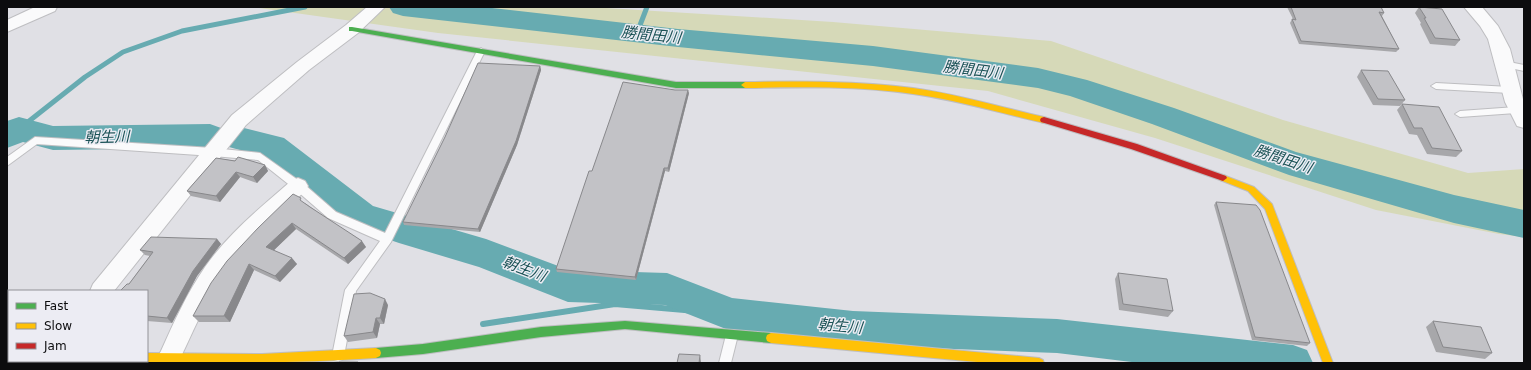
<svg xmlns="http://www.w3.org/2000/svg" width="1531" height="370" font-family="'DejaVu Sans','Noto Sans JP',sans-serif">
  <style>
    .green { fill: #d6d9b8 }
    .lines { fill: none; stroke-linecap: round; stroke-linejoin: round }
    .stream-far1 { stroke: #67abb1; stroke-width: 5 }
    .stream { stroke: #67abb1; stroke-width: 6 }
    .river { fill: #67abb1; fill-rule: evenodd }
    .lane-casing { stroke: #bebec1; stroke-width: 2 }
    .street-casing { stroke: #bebec1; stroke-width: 2 }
    .fast-casing { stroke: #bebec1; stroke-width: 2 }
    .slow-casing { stroke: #bebec1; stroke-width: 2 }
    .jam-casing { stroke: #bebec1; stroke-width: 2 }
    .lane { fill: #fafafb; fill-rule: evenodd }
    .street { fill: #fafafb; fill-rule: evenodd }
    .fast { fill: #4caf50; fill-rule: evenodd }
    .slow { fill: #ffc107; fill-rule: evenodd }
    .jam { fill: #c62828; fill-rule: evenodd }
    .wall { fill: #a7a7aa }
    .shaded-wall { fill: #88888b }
    .building { fill: #c2c2c6; stroke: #88888b }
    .labels { text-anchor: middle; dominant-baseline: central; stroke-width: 3; stroke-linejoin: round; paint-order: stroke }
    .water-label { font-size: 15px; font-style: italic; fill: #1b5256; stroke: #ececf3 }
  </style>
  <rect width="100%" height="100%" fill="#e0e0e5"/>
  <polygon class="green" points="253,7 590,7 833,22 1051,41 1283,120 1468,173 1524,169 1524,237 1499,234 1376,210 1155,138 988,91 438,33"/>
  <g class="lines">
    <g class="stream-far1">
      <polyline points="637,33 647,7"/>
      <polyline points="19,129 85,77 123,52 182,31 305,7"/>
    </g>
    <polyline class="stream" points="483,324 615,304 731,314"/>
    <g class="river">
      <polygon points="389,7 483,7 678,29 873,46 1038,68 1087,80 1174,108 1296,152 1454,195 1524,210 1524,238 1454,223 1289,175 1152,124 1070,96 1038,88 873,66 678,47 403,16 393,13"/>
      <polygon points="19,117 53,126 210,124 221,128 226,135 229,131 240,127 284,138 373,206 486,239 569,270 667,273 732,298 853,311 1057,319 1293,345 1307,350 1313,363 1140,363 1057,353 853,345 731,331 665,305 568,302 479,267 399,243 349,226 261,156 229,147 224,140 221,144 210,148 53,150 23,142 7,148 7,121"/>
    </g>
    <g class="lane-casing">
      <g id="lane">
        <polygon points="481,48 485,51 391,242 356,291 344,356 342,360 338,361 334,360 332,356 345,290 380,241 328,218 297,191 258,160 213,156 37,144 7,166 7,157 35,137 213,148 260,153 305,185 336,212 385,233 477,51"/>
        <polygon points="1504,61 1524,65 1524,71 1501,66 1500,64 1501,62"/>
        <polygon points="1436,83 1510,87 1515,90 1510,93 1436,89 1431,86"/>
        <polygon points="1516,107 1521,110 1516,113 1460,117 1455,114 1460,111"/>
        <polygon points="732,330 736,331 738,335 731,363 719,363 726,335 728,331"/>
      </g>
    </g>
    <g class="street-casing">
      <g id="street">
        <polygon points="35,7 57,7 55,11 7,32 7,20"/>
        <polygon points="367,7 385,7 358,33 309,70 246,125 114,291 90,291 93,284 232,115 297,62 346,25"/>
        <polygon points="1464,7 1482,7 1498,26 1510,49 1524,103 1524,128 1517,126 1505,102 1488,39 1480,26"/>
        <path d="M298 178 305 181 308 186 305 191C276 218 245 246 222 278 204 304 192 334 178 363H160L157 358 161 351C174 322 187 293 205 267 228 234 261 207 291 181Z"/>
        <polygon points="106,361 131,361 130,363 105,363"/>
      </g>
    </g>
    <g class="fast-casing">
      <g id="fast">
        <polygon points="349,27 352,27 676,82 745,82 749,85 745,88 676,88 352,31 349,31"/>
        <polygon points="625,321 771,333 775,335 776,338 775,341 771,343 625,329 541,337 423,354 376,358 372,356 371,353 372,350 376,348 423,344 541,327"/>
      </g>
    </g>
    <g class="slow-casing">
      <g id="slow">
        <path d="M745 82C801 81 857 81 913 88 957 94 1000 107 1044 117L1048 120 1044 123C1000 113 957 100 913 94 857 86 801 87 745 88L741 85Z"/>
        <polygon points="1223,175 1254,187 1272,204 1333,363 1323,363 1265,209 1248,191 1220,180 1219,178 1220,176"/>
        <polygon points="771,333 1039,358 1043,360 1044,363 988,363 771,343 767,341 766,338 767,335"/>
        <path d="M376 348 380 350 381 353 380 356 376 358C304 363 231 363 159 363H147L143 361H147V353L262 354Z"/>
      </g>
    </g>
    <g class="jam-casing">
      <g id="jam">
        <polygon points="1044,117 1137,144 1226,176 1227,178 1223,181 1131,149 1041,122 1040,120 1041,118"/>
        <polygon points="9,360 9,361 25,361 24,363 8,363"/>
      </g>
    </g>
    <use href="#lane" class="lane"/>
    <use href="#street" class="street"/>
    <use href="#fast" class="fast"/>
    <use href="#slow" class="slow"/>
    <use href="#jam" class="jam"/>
  </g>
  <g class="wall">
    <polygon points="1287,7 1381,7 1384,13 1382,16 1399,49 1396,52 1299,44 1290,23 1292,19 1293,19"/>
    <polygon points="1419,7 1460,40 1455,46 1430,44 1420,24 1421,23 1415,13"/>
    <polygon points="540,66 541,70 517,145 480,232 404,225 403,222"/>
    <polygon points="1361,70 1405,100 1400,106 1373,105 1357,77"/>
    <polygon points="689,93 669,172 665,171 636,280 557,272 556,269 592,171"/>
    <polygon points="1402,104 1462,151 1456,157 1427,154 1417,135 1409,134 1397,110"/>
    <polygon points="216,158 265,165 268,171 257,183 240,177 220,202 191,196 187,191"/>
    <polygon points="1216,202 1310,343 1307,346 1252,340 1214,205"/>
    <polygon points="305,203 366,247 348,264 296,229 274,250 297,264 280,282 254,270 230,322 199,322 193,316"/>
    <polygon points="217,239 221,244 197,276 172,323 147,321 147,291 129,284 150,256 145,255 140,250"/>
    <polygon points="1118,273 1173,311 1168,317 1119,310 1115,279"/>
    <polygon points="388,305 384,324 380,324 377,338 348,342 344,336"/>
    <polygon points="1433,321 1492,353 1485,359 1436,352 1426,327"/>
  </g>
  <g class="shaded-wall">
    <polygon points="540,66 541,70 517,145 480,232 478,229"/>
    <polygon points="688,90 689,93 669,172 668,168"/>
    <polygon points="265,165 268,171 257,183 253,177"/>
    <polygon points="664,168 665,171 636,280 635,277"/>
    <polygon points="236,172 240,177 220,202 216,196"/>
    <polygon points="292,223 296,229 271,253 266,247"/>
    <polygon points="217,239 221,244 197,276 172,323 167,318 193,271"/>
    <polygon points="362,241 366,247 348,264 344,258"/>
    <polygon points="292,258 297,264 280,282 275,276"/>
    <polygon points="249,264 254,270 230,322 224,316"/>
    <polygon points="385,299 388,305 384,324 380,318"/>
    <polygon points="376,318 380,324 377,338 373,332"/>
    <polygon points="700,355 701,363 699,363"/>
  </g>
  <g class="building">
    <polygon points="1291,7 1381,7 1384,13 1379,12 1399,49 1301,41 1292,19 1296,20"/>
    <polygon points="1419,7 1442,9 1460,40 1435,38 1424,18 1426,18"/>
    <polygon points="478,63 540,66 516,141 478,229 403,222 445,137"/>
    <polygon points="1361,70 1388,71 1405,100 1378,99"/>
    <polygon points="623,82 675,90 688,90 668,168 664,168 635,277 556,269 589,171 592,171"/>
    <polygon points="1402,104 1439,107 1462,151 1432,148 1422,128 1414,128"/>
    <polygon points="238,157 265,165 253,177 236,172 216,196 187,191 216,158 235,161"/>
    <polygon points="293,194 301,198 300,200 310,207 362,241 344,258 292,223 266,247 292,258 275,276 249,264 224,316 193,316 211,283 227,261 258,228"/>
    <polygon points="1216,202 1256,205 1260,210 1310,343 1255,337"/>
    <polygon points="151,237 217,239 193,271 167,318 147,316 147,291 120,291 127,284 129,284 153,252 140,250"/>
    <polygon points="1118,273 1167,279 1173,311 1123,304"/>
    <polygon points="370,293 385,299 380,318 376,318 373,332 344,336 354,294"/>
    <polygon points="1433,321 1481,327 1492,353 1443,347"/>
    <polygon points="679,354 700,355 699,363 677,363"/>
    <polygon points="339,362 358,362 358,363 338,363"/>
  </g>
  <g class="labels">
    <g class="water-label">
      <text transform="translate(651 35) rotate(6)">勝間田川</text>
      <text transform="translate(973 70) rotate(7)">勝間田川</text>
      <text transform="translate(107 137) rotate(-1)">朝生川</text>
      <text transform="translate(1283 159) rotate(18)">勝間田川</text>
      <text transform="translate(524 269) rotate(21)">朝生川</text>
      <text transform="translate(840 326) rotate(5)">朝生川</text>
    </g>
  </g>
  <rect width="1531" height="370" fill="none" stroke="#0c0c0e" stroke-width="16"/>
  <rect x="8" y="290" width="140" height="72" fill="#ececf3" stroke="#929297"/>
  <rect x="16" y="303" width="20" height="6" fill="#4caf50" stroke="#929297"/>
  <text x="44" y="310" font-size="12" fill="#0c0c0e">Fast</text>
  <rect x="16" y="323" width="20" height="6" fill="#ffc107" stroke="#929297"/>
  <text x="44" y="330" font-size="12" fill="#0c0c0e">Slow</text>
  <rect x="16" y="343" width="20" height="6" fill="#c62828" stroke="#929297"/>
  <text x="44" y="350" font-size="12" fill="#0c0c0e">Jam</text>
</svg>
